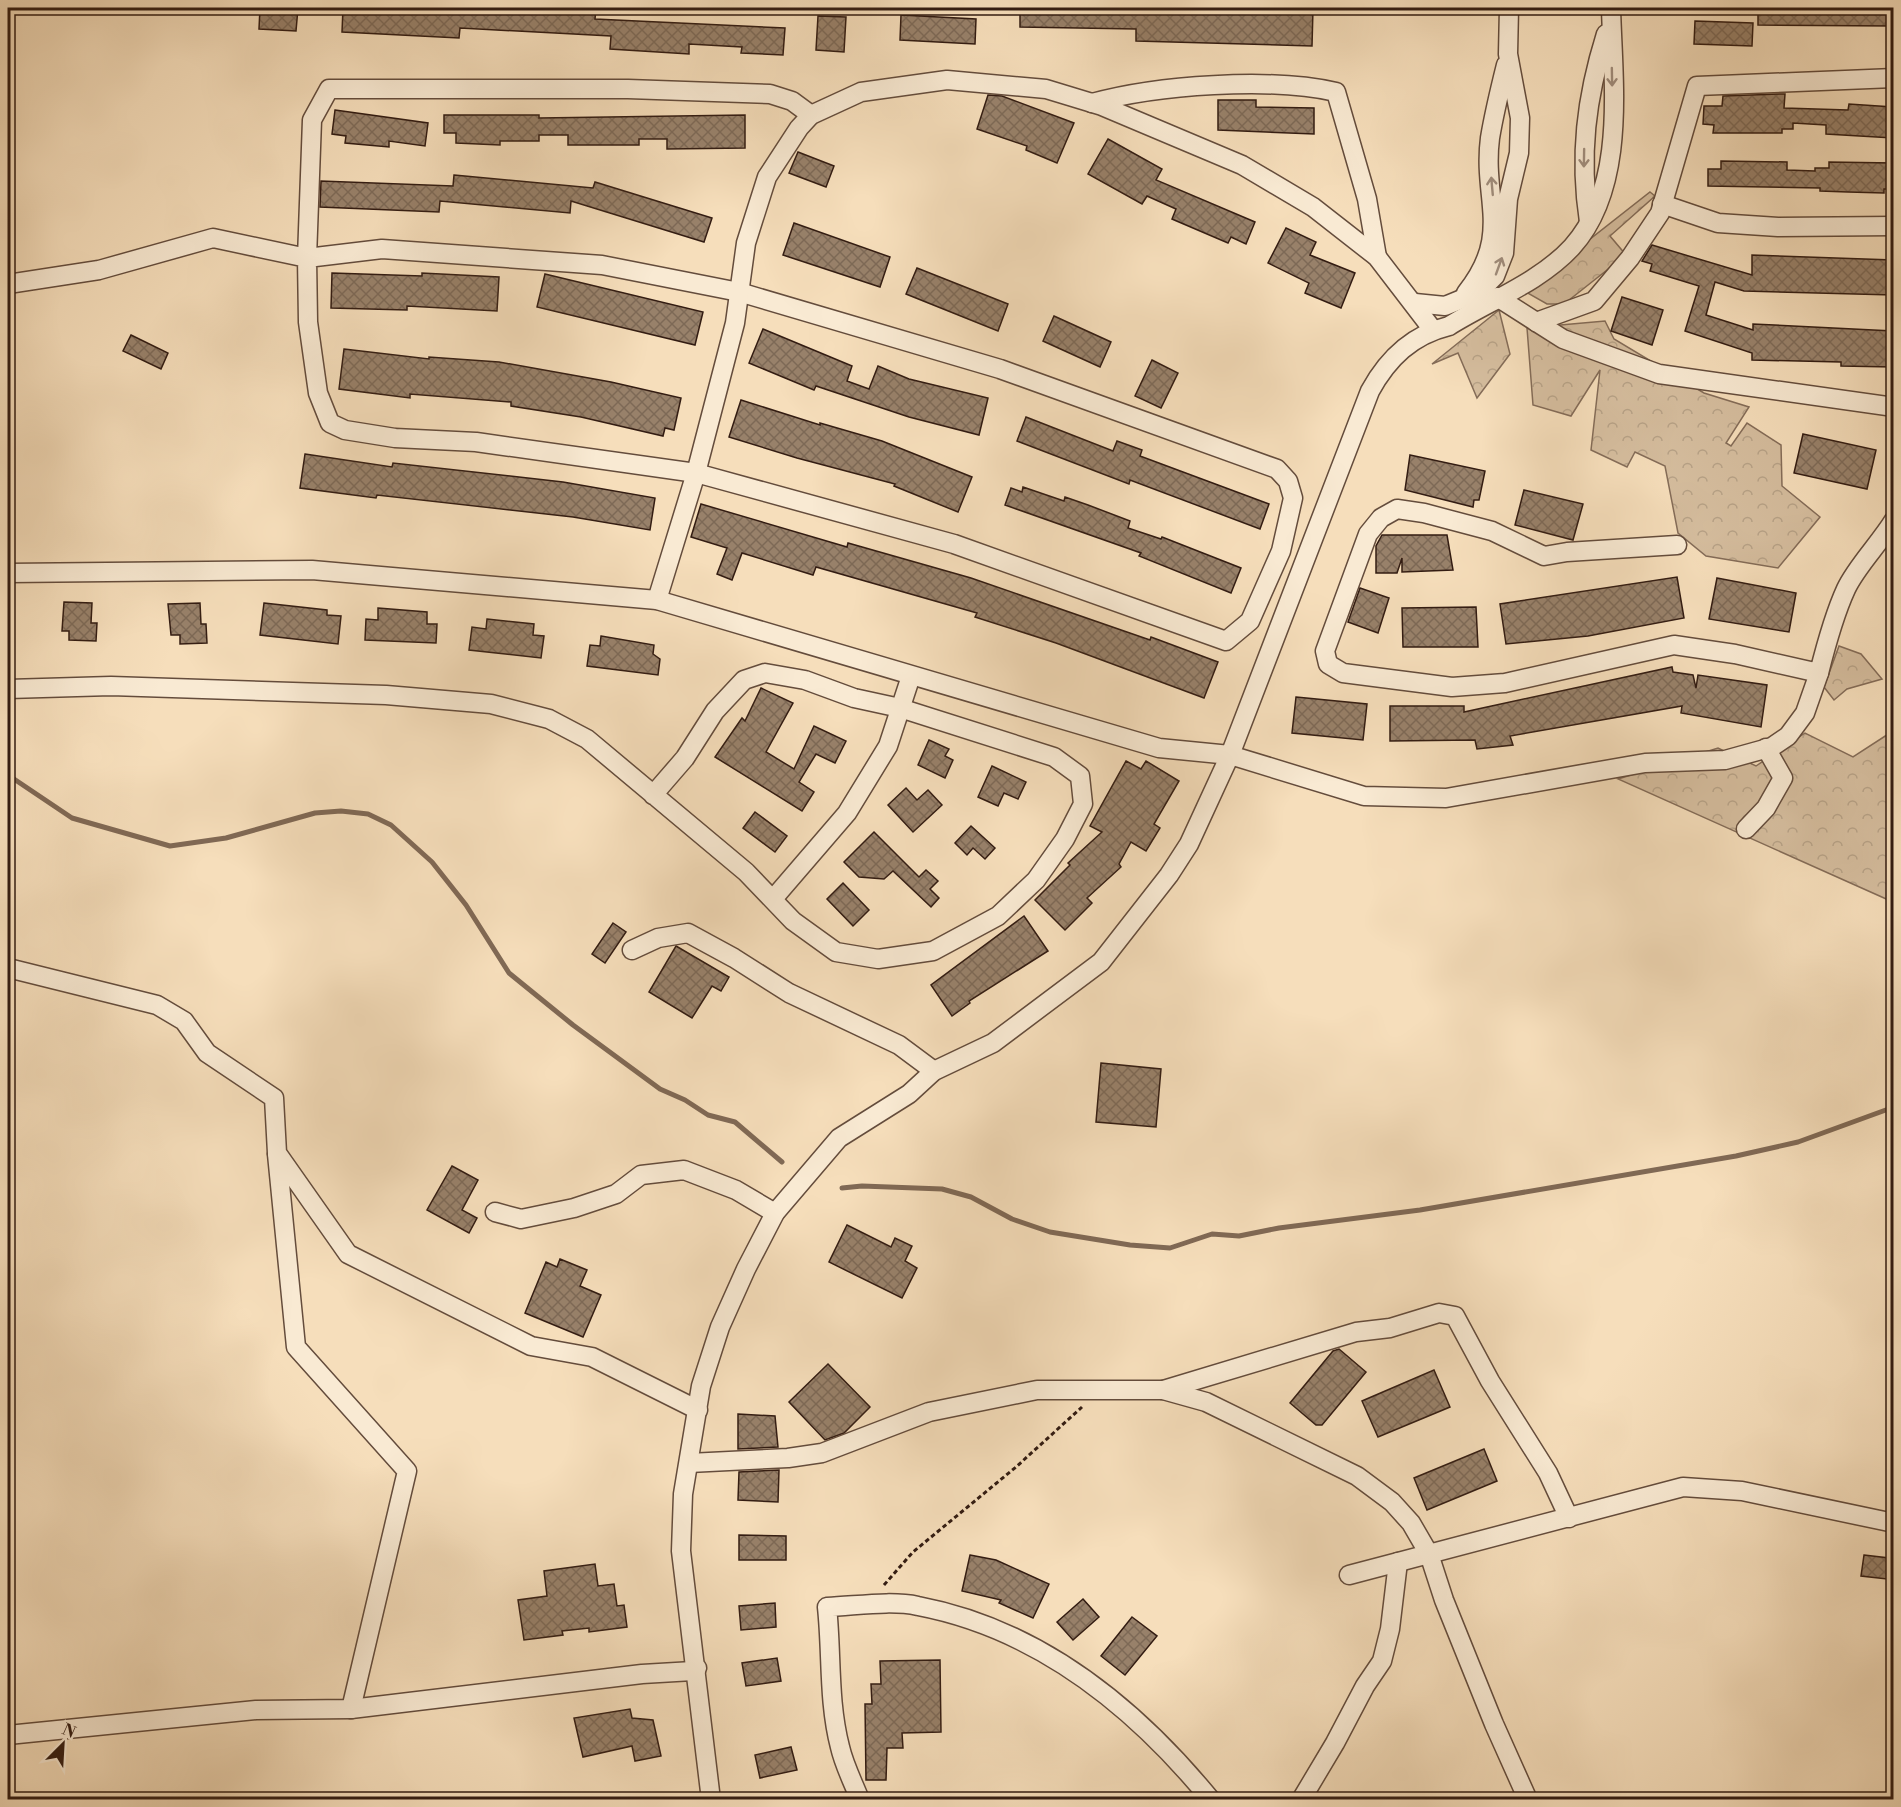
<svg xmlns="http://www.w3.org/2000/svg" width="1901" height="1807" font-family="'Libre Bodoni',serif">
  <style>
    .forest { fill: url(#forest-crowns); stroke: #846c58; stroke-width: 1.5 }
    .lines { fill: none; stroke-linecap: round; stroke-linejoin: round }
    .stream { stroke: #806955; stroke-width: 5 }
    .building { fill: url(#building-cross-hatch); stroke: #331c12; stroke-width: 1.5 }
    .minor-casing { stroke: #644c3c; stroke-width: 21 }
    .path { stroke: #331c12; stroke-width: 3; stroke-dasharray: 4.5 3; stroke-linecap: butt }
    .minor { stroke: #f9ead3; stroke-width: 18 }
    .oneway { stroke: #a08d7c }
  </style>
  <defs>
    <pattern id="forest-crowns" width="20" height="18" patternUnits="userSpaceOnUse" patternTransform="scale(1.5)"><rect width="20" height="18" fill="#d5bd9e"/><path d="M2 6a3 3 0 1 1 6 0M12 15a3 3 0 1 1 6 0" fill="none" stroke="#b7a287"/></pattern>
    <pattern id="building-cross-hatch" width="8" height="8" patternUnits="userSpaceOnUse" patternTransform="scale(1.5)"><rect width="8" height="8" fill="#98816a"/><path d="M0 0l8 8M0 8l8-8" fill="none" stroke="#7d6956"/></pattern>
  </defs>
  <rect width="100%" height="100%" fill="#f6debb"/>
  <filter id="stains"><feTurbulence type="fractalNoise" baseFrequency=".00333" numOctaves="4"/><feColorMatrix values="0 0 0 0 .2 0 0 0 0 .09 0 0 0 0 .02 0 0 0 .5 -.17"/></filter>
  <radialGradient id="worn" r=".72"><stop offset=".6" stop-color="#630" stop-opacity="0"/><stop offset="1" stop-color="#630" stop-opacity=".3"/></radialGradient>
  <g class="forest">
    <polygon points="1650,192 1655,196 1610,236 1626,255 1564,304 1547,304 1524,291"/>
    <polygon points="1499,310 1510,354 1477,398 1458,353 1432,364"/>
    <polygon points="1605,321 1614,339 1704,393 1749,407 1726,443 1731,446 1747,423 1781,445 1782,486 1820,517 1778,568 1706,556 1678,533 1665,466 1635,452 1627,467 1591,450 1600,370 1571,416 1533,405 1527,328"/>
    <polygon points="1839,646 1861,654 1882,679 1847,689 1834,700 1824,687"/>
    <polygon points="1893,731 1893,902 1618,779 1718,748 1756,766 1805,733 1853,757"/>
  </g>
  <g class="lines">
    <g class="stream">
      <polyline points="8,775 72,818 170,846 226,838 315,813 341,811 368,814 391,825 432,862 466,905 509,973 573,1025 660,1089 685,1100 708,1115 735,1122 782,1162"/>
      <polyline points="842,1188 862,1186 942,1189 971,1197 1012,1219 1050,1232 1130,1245 1170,1248 1212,1234 1239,1236 1279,1228 1420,1210 1736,1156 1798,1142 1894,1107"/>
    </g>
  </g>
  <g class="building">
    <polygon points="260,8 298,8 296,31 259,29"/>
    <polygon points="343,8 475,11 475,8 596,8 595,19 785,28 783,55 741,53 742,47 689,44 689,54 610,49 611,36 460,28 459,38 342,32"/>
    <polygon points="1020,8 1313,9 1312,46 1136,41 1136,29 1020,27"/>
    <polygon points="1758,8 1893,8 1893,26 1758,25"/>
    <polygon points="901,15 976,19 975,44 900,40"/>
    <polygon points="818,16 846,17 844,52 816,50"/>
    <polygon points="1695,21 1753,23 1752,46 1694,44"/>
    <polygon points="1779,94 1785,94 1784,108 1848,110 1849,104 1893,107 1893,138 1826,134 1826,125 1793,123 1793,129 1782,129 1782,133 1713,133 1714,125 1703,124 1704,106 1722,106 1723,96"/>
    <polygon points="988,95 1002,96 1074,123 1057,163 1026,150 1027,146 977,129"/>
    <polygon points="1218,100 1256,100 1256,107 1314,108 1314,134 1218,130"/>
    <polygon points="335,110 428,123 425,146 389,141 389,147 345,143 346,136 332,134"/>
    <polygon points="444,115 539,115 539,118 745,115 745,148 667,149 667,139 639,139 639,145 568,145 568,135 539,135 539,141 500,141 500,145 456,143 456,133 444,133"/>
    <polygon points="1108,139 1162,169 1156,180 1255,222 1246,244 1231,237 1228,243 1172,219 1176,209 1147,196 1142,204 1088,174"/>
    <polygon points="798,152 834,166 826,187 789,173"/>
    <polygon points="1721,161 1787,162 1787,170 1815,171 1815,168 1829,168 1829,162 1893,163 1893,189 1884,189 1884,193 1848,192 1820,191 1820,188 1708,186 1708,169 1721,169"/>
    <polygon points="454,175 593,188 595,182 712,218 704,242 571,201 570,213 440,201 439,212 320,207 321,181 453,186"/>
    <polygon points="794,223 890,257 880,287 783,255"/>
    <polygon points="1286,228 1316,242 1310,255 1355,273 1341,308 1305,293 1309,283 1268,263"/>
    <polygon points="1652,245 1752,275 1752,255 1893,260 1893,295 1744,291 1715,282 1706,315 1753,330 1753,324 1893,331 1893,367 1841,366 1841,362 1752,360 1752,353 1685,331 1699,286 1650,271 1652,264 1642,261"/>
    <polygon points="917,268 1008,304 998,331 906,294"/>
    <polygon points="332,273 422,276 422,273 499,277 497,311 407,306 407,310 331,308"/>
    <polygon points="545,274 703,312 695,345 537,307"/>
    <polygon points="1622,297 1663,310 1652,345 1611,331"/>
    <polygon points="1054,316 1111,342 1100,367 1043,341"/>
    <polygon points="763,329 852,366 847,381 869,389 878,366 909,379 988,398 979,435 909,417 816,386 814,390 749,363"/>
    <polygon points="131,335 168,353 161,369 123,351"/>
    <polygon points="344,349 429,359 429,357 499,362 611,382 681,398 674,430 665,428 663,436 581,417 511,406 511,402 410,394 410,398 339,389"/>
    <polygon points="1152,360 1178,373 1161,408 1135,396"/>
    <polygon points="741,400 820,425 820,423 882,441 972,477 958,512 894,486 895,484 797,458 729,437"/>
    <polygon points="1026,417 1113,451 1117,441 1142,450 1140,456 1269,504 1260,529 1130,480 1129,484 1017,441"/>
    <polygon points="1803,434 1876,450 1867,489 1794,473"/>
    <polygon points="305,454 392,467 393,463 563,482 655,498 650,530 573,517 377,495 376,498 300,488"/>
    <polygon points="1410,455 1485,471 1479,500 1474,500 1473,507 1405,490"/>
    <polygon points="1023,487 1064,501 1065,497 1088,505 1130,521 1128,528 1161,539 1162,537 1241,568 1231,593 1139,556 1141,553 1005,505 1011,488 1022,492"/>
    <polygon points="1524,490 1583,504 1573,540 1515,525"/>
    <polygon points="701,504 847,547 848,543 971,578 1150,640 1151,637 1218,662 1204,698 1056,643 975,617 977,613 816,567 813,575 742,553 732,580 717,574 727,548 691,537"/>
    <polygon points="1382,535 1447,535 1453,570 1402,572 1402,558 1397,573 1376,573 1376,546"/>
    <polygon points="1677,577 1684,618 1588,636 1506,644 1500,604"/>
    <polygon points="1717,578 1796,593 1789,632 1709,619"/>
    <polygon points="1360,588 1389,598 1378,633 1348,622"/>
    <polygon points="64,602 92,603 91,623 97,623 96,641 69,640 69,631 62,631"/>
    <polygon points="200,603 201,624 206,624 207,643 180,644 180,635 171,635 168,604"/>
    <polygon points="264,603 327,610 327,615 341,616 338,644 260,635"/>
    <polygon points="1476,607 1478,647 1403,647 1402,608"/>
    <polygon points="378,608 427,612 427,624 437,624 436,643 365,640 366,619 378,620"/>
    <polygon points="487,619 534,624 533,635 544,636 541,658 469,650 472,627 486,629"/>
    <polygon points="601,636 654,645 653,654 660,659 658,675 587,666 590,645 600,646"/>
    <polygon points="1672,667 1673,672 1693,675 1696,688 1698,675 1767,685 1761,727 1681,713 1682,706 1510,736 1513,745 1477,749 1475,740 1390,741 1390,706 1464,706 1464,712"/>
    <polygon points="761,688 793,703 766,752 794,769 814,726 846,741 835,763 816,754 799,782 814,792 802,811 715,757 742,718 745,721"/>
    <polygon points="1296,697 1367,704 1363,740 1292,733"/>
    <polygon points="929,740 949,749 945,756 953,760 945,778 918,765"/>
    <polygon points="1126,761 1141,769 1146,761 1179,781 1154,824 1160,828 1146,851 1131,842 1119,864 1121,867 1087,898 1092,903 1065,930 1035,900 1070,865 1068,863 1102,832 1090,826"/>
    <polygon points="992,766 1026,782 1018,799 1004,793 998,806 978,797"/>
    <polygon points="906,788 917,800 928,790 942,805 913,832 888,805"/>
    <polygon points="755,812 787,836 775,852 743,828"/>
    <polygon points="971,826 995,848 985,859 973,848 967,855 955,843"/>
    <polygon points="874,832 919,877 926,870 938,881 930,889 939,898 931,907 893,871 884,879 859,877 844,862"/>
    <polygon points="843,883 869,910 853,926 827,899"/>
    <polygon points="1024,916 1048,951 969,1001 970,1003 952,1016 931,985"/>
    <polygon points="613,923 626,932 605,963 592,954"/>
    <polygon points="676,946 729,977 721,991 712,986 692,1018 649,992"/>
    <polygon points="1101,1063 1161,1069 1156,1127 1096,1122"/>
    <polygon points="452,1166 478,1180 462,1210 477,1218 469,1233 427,1210"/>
    <polygon points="847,1225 891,1247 895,1238 912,1246 905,1261 917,1268 902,1298 829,1262"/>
    <polygon points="560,1259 587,1270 580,1286 601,1295 583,1337 525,1313 546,1262 557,1267"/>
    <polygon points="1339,1349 1366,1372 1322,1425 1316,1425 1290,1403 1333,1351"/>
    <polygon points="828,1364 870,1407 844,1433 825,1440 789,1402"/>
    <polygon points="1434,1370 1450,1407 1378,1437 1362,1401"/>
    <polygon points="738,1414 775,1416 778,1447 738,1449"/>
    <polygon points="1484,1449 1497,1481 1427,1510 1414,1478"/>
    <polygon points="779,1470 778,1502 738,1500 739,1472"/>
    <polygon points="739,1535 786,1536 786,1560 739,1560"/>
    <polygon points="970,1555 996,1560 1049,1584 1033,1618 999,1603 1001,1600 962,1591"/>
    <polygon points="1864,1555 1889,1558 1887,1579 1861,1576"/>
    <polygon points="595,1564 598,1586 614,1584 617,1606 624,1605 627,1627 589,1632 589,1628 562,1631 563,1635 524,1640 518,1600 547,1596 544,1571"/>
    <polygon points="1083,1599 1099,1617 1073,1640 1057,1622"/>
    <polygon points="775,1603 776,1627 741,1630 739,1606"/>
    <polygon points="1132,1617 1157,1636 1125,1675 1101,1656"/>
    <polygon points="777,1658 781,1681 746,1686 742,1663"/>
    <polygon points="940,1660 941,1732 902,1733 903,1748 887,1748 886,1780 866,1780 865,1704 872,1704 871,1684 881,1684 880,1661"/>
    <polygon points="630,1709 632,1718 653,1720 661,1756 635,1761 632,1746 583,1757 574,1718"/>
    <polygon points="791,1747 797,1770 760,1778 755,1755"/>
  </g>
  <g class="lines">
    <g class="minor-casing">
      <g id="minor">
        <path d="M1092 103C1157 85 1270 77 1336 92L1367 199 1377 257"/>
        <polyline points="1662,204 1718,223 1778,227 1894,226"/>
        <path d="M1589 222C1579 156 1586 98 1606 34"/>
        <polyline points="8,284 99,270 213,238 307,258 382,249 602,265 739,292 1000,369 1277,469 1288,481 1293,498 1281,551 1250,621 1226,641 954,544 696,473 476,442 395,438 345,430 330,423 318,393 308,322 307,258 312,120 329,89 628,89 770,94 792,101 811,115"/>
        <path d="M1466 293C1513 234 1482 200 1490 138 1494 114 1500 89 1506 65"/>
        <polyline points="1497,297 1563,339 1659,374 1894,407"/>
        <polyline points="1415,303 1445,306 1479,292 1495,276 1504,253 1508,199 1519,153 1520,118 1508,54 1509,8"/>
        <polyline points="1536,322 1594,301 1630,258 1660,213 1697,86 1894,78"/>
        <path d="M1677 545 1567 552 1544 556 1492 531 1424 513 1397 509 1381 518 1368 534 1325 651 1328 664 1343 673 1452 687 1505 683 1674 645 1735 654 1819 673C1826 645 1834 615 1846 589 1856 567 1880 543 1894 520"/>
        <polyline points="8,573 312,570 657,600 1159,748 1230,755 1364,796 1446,798 1645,763 1725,760 1772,747 1788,736 1805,713 1819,673"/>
        <polyline points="657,600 696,473 735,323 746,243 767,177 799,128 811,115 861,92 947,80 1046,89 1102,106 1242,165 1313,207 1377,257 1433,330"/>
        <polyline points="8,689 111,686 386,695 491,704 549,719 587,739 746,872 793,921 836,952 878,959 933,951 998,916 1036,880 1065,839 1083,804 1080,776 1054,757 900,708 854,698 805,680 765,673 744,680 715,711 685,758 653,795"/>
        <polyline points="1746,829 1766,808 1783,778 1766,748"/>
        <polyline points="773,899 847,813 888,746 911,676"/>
        <polyline points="632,950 658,938 688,933 734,958 789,993 899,1045 934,1071"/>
        <polyline points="8,968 157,1005 184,1021 207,1053 274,1098 277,1153 348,1254 531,1346 592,1357 698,1410"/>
        <polyline points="277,1154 296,1347 407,1471 351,1709"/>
        <polyline points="495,1212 521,1219 574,1208 616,1194 641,1175 684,1170 736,1190 775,1213"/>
        <polyline points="1163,1390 1356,1332 1390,1328 1439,1313 1455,1316 1490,1381 1548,1473 1569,1518"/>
        <polyline points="689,1463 788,1458 822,1453 929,1412 1037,1390 1163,1390 1206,1402 1357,1476 1392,1502 1411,1523 1429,1554 1444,1600 1494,1724 1528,1800"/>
        <polyline points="1349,1575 1683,1487 1742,1491 1894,1523"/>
        <polyline points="8,1735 256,1710 351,1709 642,1674 693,1671 697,1668"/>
        <path d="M711 1800 681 1551 683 1494 701 1386 720 1327 746 1269 775 1213 839 1138 909 1094 934 1071 993 1043 1101 962 1169 875 1189 844 1230 755 1370 391C1388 358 1412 335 1449 326 1489 301 1540 282 1572 247 1627 186 1613 83 1611 8"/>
        <path d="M860 1800C853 1782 844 1765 840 1747 828 1701 832 1653 827 1607 856 1606 890 1600 918 1606 1039 1629 1135 1707 1211 1800"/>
        <polyline points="1301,1800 1335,1743 1365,1686 1382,1661 1390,1629 1398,1562"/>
      </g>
    </g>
    <polyline class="path" points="884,1585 913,1552 1016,1467 1082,1407"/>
    <use href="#minor" class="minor"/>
  </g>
  <defs><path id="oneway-shaft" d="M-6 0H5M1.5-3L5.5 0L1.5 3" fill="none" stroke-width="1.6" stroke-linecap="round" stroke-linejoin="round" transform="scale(1.5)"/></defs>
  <g class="oneway">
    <use href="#oneway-shaft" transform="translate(1612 77) rotate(89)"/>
    <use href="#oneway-shaft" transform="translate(1584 158) rotate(91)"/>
    <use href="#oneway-shaft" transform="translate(1492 186) rotate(-95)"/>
    <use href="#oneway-shaft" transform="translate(1499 266) rotate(-70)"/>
  </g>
  <rect width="1901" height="1807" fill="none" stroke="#f6debb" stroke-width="30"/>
  <rect x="9" y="9" width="1883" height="1789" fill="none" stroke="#331c12" stroke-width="3"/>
  <rect x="15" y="15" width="1871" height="1777" fill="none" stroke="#331c12" stroke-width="1.5"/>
  <g transform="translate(63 1744) rotate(24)" stroke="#f9ead3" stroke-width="4.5" paint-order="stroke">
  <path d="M0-4.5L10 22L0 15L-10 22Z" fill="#331c12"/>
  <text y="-9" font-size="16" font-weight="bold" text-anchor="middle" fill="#331c12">N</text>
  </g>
  <rect width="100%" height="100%" filter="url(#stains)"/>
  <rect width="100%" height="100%" fill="url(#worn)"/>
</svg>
